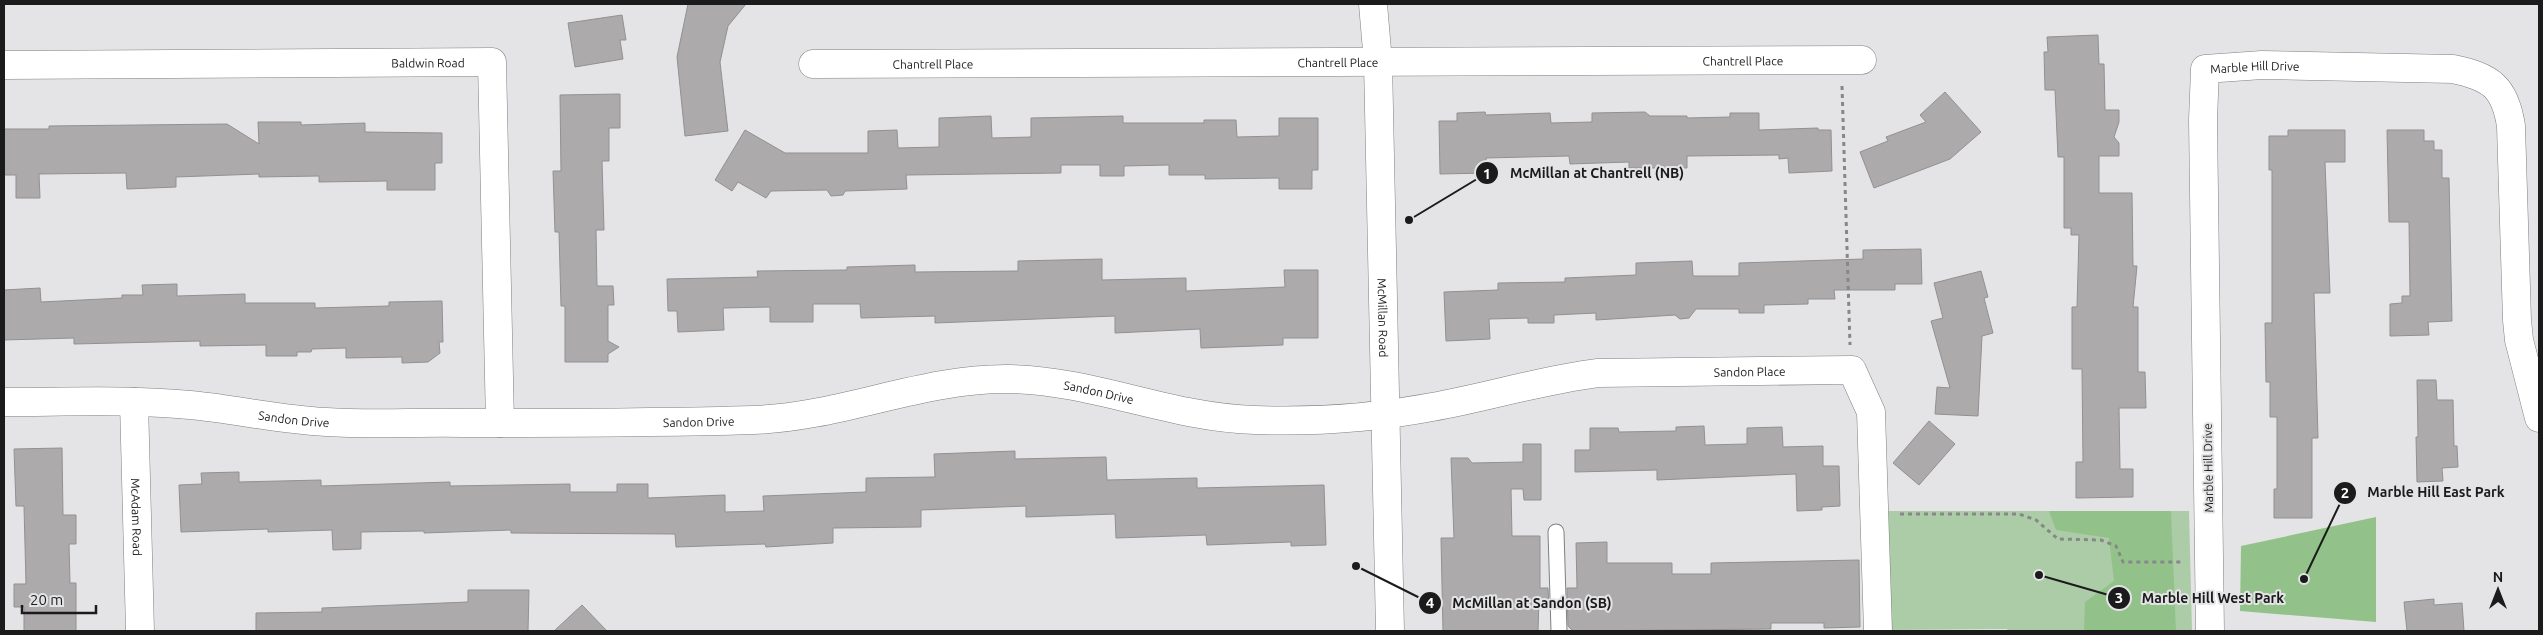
<svg xmlns="http://www.w3.org/2000/svg" width="2543" height="635" font-family="Ubuntu,sans-serif">
  <style>
    .green { fill: #accca7 }
    .forest { fill: #92c28a }
    .building { fill: #adaaab; stroke: #929091 }
    .lines { fill: none; stroke-linecap: round; stroke-linejoin: round }
    .lane-casing { stroke: #7e7f81; stroke-width: 17 }
    .street-casing { stroke: #7e7f81; stroke-width: 29 }
    .secondary-casing { stroke: #7e7f81; stroke-width: 29 }
    .path { stroke: #878789; stroke-width: 3; stroke-dasharray: 4 4; stroke-linecap: butt }
    .lane { stroke: #fff; stroke-width: 15 }
    .street { stroke: #fff; stroke-width: 28 }
    .secondary { stroke: #fff; stroke-width: 28 }
    .labels { text-anchor: middle; dominant-baseline: central; stroke-width: 4; stroke-linejoin: round; paint-order: stroke }
    .street-label { font-size: 12px; fill: #1b1b1c; stroke: #e4e4e6 }
    .leader { fill: none; stroke: #1b1b1c; stroke-width: 2 }
    .callout-dot { fill: #1b1b1c; stroke: #e4e4e6; stroke-width: 2 }
    .mark-label { font-size: 15px; text-anchor: middle; font-weight: bold; fill: #fff }
    .callout-label { font-size: 14px; text-anchor: middle; font-weight: bold; fill: #1b1b1c; stroke: #e4e4e6; stroke-width: 4; stroke-linejoin: round; paint-order: stroke }
  </style>
  <rect width="100%" height="100%" fill="#e4e4e6"/>
  <polygon class="green" points="1886,511 2189,511 2192,631 2008,631 2007,629 1890,630"/>
  <g class="forest">
    <polygon points="2049,511 2171,511 2176,631 2084,631 2085,602 2114,581 2109,538 2056,530"/>
    <polygon points="2376,517 2376,622 2240,611 2241,546"/>
  </g>
  <g class="building">
    <polygon points="688,4 746,4 728,26 720,62 728,131 685,136 677,57"/>
    <polygon points="622,15 626,40 620,40 623,59 575,67 568,23"/>
    <polygon points="2098,35 2099,64 2104,64 2105,110 2119,110 2119,122 2114,137 2119,143 2119,156 2099,156 2099,193 2132,193 2133,266 2137,266 2133,307 2138,307 2138,372 2145,372 2146,408 2119,408 2120,469 2133,469 2133,497 2076,498 2076,462 2083,462 2082,369 2072,369 2072,307 2077,307 2079,235 2071,235 2071,228 2064,228 2064,157 2058,157 2055,90 2045,90 2044,52 2048,52 2047,37"/>
    <polygon points="1945,92 1981,132 1950,159 1874,188 1860,152 1888,141 1886,137 1926,122 1920,115"/>
    <polygon points="620,94 620,128 609,128 609,161 602,161 604,230 596,230 597,286 613,286 614,305 608,305 608,341 619,347 608,354 608,362 565,362 565,306 561,306 559,232 555,232 553,171 561,171 560,95"/>
    <polygon points="1485,112 1486,115 1550,113 1551,123 1592,122 1592,113 1645,112 1650,116 1687,116 1687,118 1730,117 1730,113 1759,113 1759,130 1818,128 1818,130 1831,130 1832,171 1789,173 1788,158 1779,159 1779,155 1687,156 1687,168 1629,168 1629,162 1570,164 1569,156 1486,158 1487,173 1440,174 1439,121 1457,121 1457,113"/>
    <polygon points="991,116 992,138 1031,137 1031,118 1123,116 1123,123 1204,123 1204,120 1236,120 1237,137 1279,136 1279,118 1318,118 1318,170 1312,170 1312,189 1279,189 1279,178 1205,179 1205,175 1169,175 1169,165 1124,166 1124,176 1100,176 1100,165 1061,165 1061,173 906,175 907,189 845,191 843,195 831,196 827,190 771,191 766,198 738,182 732,191 715,180 745,130 785,153 868,153 868,131 897,130 898,148 939,147 939,118"/>
    <polygon points="258,122 301,122 301,125 365,123 365,132 442,133 442,163 435,163 435,190 387,190 387,181 319,182 319,176 259,177 259,174 176,177 176,187 127,189 126,173 39,174 40,198 16,198 16,175 4,175 4,129 49,129 49,126 227,124 259,144"/>
    <polygon points="2288,130 2345,130 2345,162 2325,162 2330,293 2314,293 2318,438 2312,438 2312,518 2274,518 2274,489 2277,489 2277,417 2270,417 2270,382 2266,382 2265,323 2272,323 2272,170 2269,170 2269,136 2288,136"/>
    <polygon points="2387,130 2424,130 2424,141 2434,141 2434,150 2442,150 2442,178 2449,178 2452,321 2428,322 2429,335 2390,336 2390,304 2402,303 2402,296 2410,296 2409,222 2389,222"/>
    <polygon points="1921,249 1922,284 1895,284 1895,290 1834,290 1835,299 1808,299 1808,304 1764,305 1764,313 1739,313 1739,309 1696,309 1689,318 1680,319 1675,315 1596,320 1596,313 1554,315 1554,323 1528,323 1528,318 1489,319 1490,339 1446,341 1444,292 1498,290 1498,283 1565,282 1565,278 1636,275 1636,263 1692,261 1693,276 1739,276 1739,263 1863,259 1863,250"/>
    <polygon points="1102,259 1102,280 1186,278 1186,291 1285,287 1284,270 1318,270 1318,338 1283,338 1283,345 1201,348 1200,329 1115,333 1115,316 935,323 935,316 861,318 860,304 813,304 813,322 770,322 770,307 723,308 724,330 678,332 677,311 668,311 667,279 758,277 757,271 847,270 847,267 915,265 915,272 1018,271 1018,261"/>
    <polygon points="1981,271 1988,297 1984,298 1993,333 1982,336 1978,416 1935,414 1937,387 1950,388 1931,321 1943,318 1934,283"/>
    <polygon points="177,284 177,296 245,294 245,303 315,303 315,308 389,306 389,302 442,301 443,342 439,342 440,353 428,362 402,363 402,357 346,358 346,348 312,349 311,352 297,352 297,356 266,356 266,345 200,346 200,341 74,344 74,338 4,340 4,290 40,288 41,302 122,298 122,295 143,295 142,285"/>
    <polygon points="2417,380 2436,380 2437,400 2453,400 2454,446 2457,446 2458,467 2442,468 2443,481 2417,482 2416,437 2418,437"/>
    <polygon points="1929,421 1955,444 1919,485 1893,463"/>
    <polygon points="1704,426 1705,445 1747,444 1747,428 1782,427 1783,447 1823,446 1823,466 1839,466 1840,506 1822,507 1822,510 1797,511 1796,474 1657,480 1657,470 1575,472 1575,450 1590,450 1590,428 1618,428 1619,432 1676,431 1676,427"/>
    <polygon points="1523,444 1541,444 1541,500 1524,500 1523,489 1511,489 1512,536 1540,536 1540,588 1548,588 1549,607 1539,598 1538,631 1443,631 1441,538 1454,538 1451,458 1468,458 1472,463 1523,462"/>
    <polygon points="62,448 63,515 76,515 76,544 69,544 70,583 76,583 76,631 24,631 24,607 14,607 14,584 26,584 24,506 16,506 14,449"/>
    <polygon points="1015,451 1015,459 1106,457 1107,480 1197,478 1197,488 1324,485 1326,545 1291,546 1291,542 1207,545 1206,535 1116,538 1115,514 1026,517 1026,506 921,510 921,527 833,528 833,543 766,547 765,544 676,547 675,534 511,533 511,530 424,533 424,531 361,532 361,549 333,550 332,530 268,532 268,529 181,532 179,485 202,484 201,473 239,472 239,482 321,480 321,486 450,482 450,486 570,484 570,492 617,492 617,484 648,484 648,498 725,495 725,512 764,511 763,496 866,492 866,478 935,477 934,454"/>
    <polygon points="1607,542 1607,563 1672,563 1672,574 1711,574 1711,563 1859,560 1860,627 1824,628 1824,623 1771,623 1771,629 1573,631 1568,626 1567,588 1577,588 1576,543"/>
    <polygon points="468,590 529,590 528,631 256,631 256,613 322,612 322,608 468,602"/>
    <polygon points="2434,599 2434,605 2462,603 2464,631 2407,631 2404,602"/>
    <polygon points="582,605 607,631 554,631"/>
  </g>
  <g class="lines">
    <g class="lane-casing">
      <polyline id="lane" points="1556,532 1559,631"/>
    </g>
    <g class="street-casing">
      <g id="street">
        <path id="s1" d="M813 64 1862 60"/>
        <path id="s2" d="M4 65 492 62 500 423"/>
        <path id="s3" d="M4 402C65 402 128 399 190 405 235 409 280 420 326 422 371 425 418 422 463 423 560 423 657 423 754 420 841 417 922 378 1009 379 1093 380 1171 418 1255 420 1314 422 1374 418 1432 407 1488 397 1542 380 1598 373L1852 370 1871 412 1878 631"/>
        <path id="s4" d="M134 402 140 631"/>
        <path id="s5" d="M2210 631 2203 120 2205 69 2262 65 2453 69C2491 77 2505 87 2511 126L2517 320 2519 340 2539 418"/>
      </g>
    </g>
    <g class="secondary-casing">
      <g id="secondary">
        <path id="s6" d="M1373 4 1378 62 1390 631"/>
      </g>
    </g>
    <g class="path">
      <polyline points="1842,86 1850,345"/>
      <polyline points="1900,514 2019,514 2036,520 2058,539 2101,540 2116,546 2123,562 2184,562"/>
    </g>
    <use href="#lane" class="lane"/>
    <use href="#street" class="street"/>
    <use href="#secondary" class="secondary"/>
  </g>
  <g class="labels">
    <g class="street-label">
      <text stroke="none"><textPath href="#s1" startOffset="930">Chantrell Place</textPath></text>
      <text stroke="none"><textPath href="#s2" startOffset="424">Baldwin Road</textPath></text>
      <text stroke="none"><textPath href="#s1" startOffset="525">Chantrell Place</textPath></text>
      <text stroke="none"><textPath href="#s1" startOffset="120">Chantrell Place</textPath></text>
      <text stroke="none"><textPath href="#s5" startOffset="612">Marble Hill Drive</textPath></text>
      <text stroke="none"><textPath href="#s6" startOffset="314">McMillan Road</textPath></text>
      <text stroke="none"><textPath href="#s3" startOffset="1759">Sandon Place</textPath></text>
      <text stroke="none"><textPath href="#s3" startOffset="1101">Sandon Drive</textPath></text>
      <text stroke="none"><textPath href="#s3" startOffset="291">Sandon Drive</textPath></text>
      <text stroke="none"><textPath href="#s3" startOffset="696">Sandon Drive</textPath></text>
      <text transform="translate(2208 468) rotate(-91)">Marble Hill Drive</text>
      <text stroke="none"><textPath href="#s4" startOffset="115">McAdam Road</textPath></text>
    </g>
  </g>
  <path class="leader" d="M1409 220L1487 173M2304 579L2345 493M2039 575L2119 598M1356 566L1430 603"/>
  <g class="callout-dot">
    <circle cx="1409" cy="220" r="5"/>
    <circle cx="2304" cy="579" r="5"/>
    <circle cx="2039" cy="575" r="5"/>
    <circle cx="1356" cy="566" r="5"/>
    <circle cx="1487" cy="173" r="12"/>
    <circle cx="2345" cy="493" r="12"/>
    <circle cx="2119" cy="598" r="12"/>
    <circle cx="1430" cy="603" r="12"/>
  </g>
  <g class="mark-label">
    <text x="1487" y="179">1</text>
    <text x="2345" y="498">2</text>
    <text x="2119" y="603">3</text>
    <text x="1430" y="608">4</text>
  </g>
  <g class="callout-label">
    <text x="1597" y="178">McMillan at Chantrell (NB)</text>
    <text x="2436" y="497">Marble Hill East Park</text>
    <text x="2213" y="603">Marble Hill West Park</text>
    <text x="1532" y="608">McMillan at Sandon (SB)</text>
  </g>
  <rect width="2543" height="635" fill="none" stroke="#1b1b1c" stroke-width="10"/>
  <g transform="translate(2498 590)" stroke="#e4e4e6" stroke-width="4" paint-order="stroke">
  <path d="M0-4L9 19L0 12L-9 19Z" fill="#1b1b1c"/>
  <text y="-8" font-size="14" font-weight="bold" text-anchor="middle" fill="#1b1b1c">N</text>
  </g>
  <path d="M22 605v8h74v-8" fill="none" stroke="#1b1b1c" stroke-width="2.5"/>
  <text x="30" y="605" font-size="15" fill="#1b1b1c" stroke="#e4e4e6" stroke-width="4" paint-order="stroke">20 m</text>
</svg>
